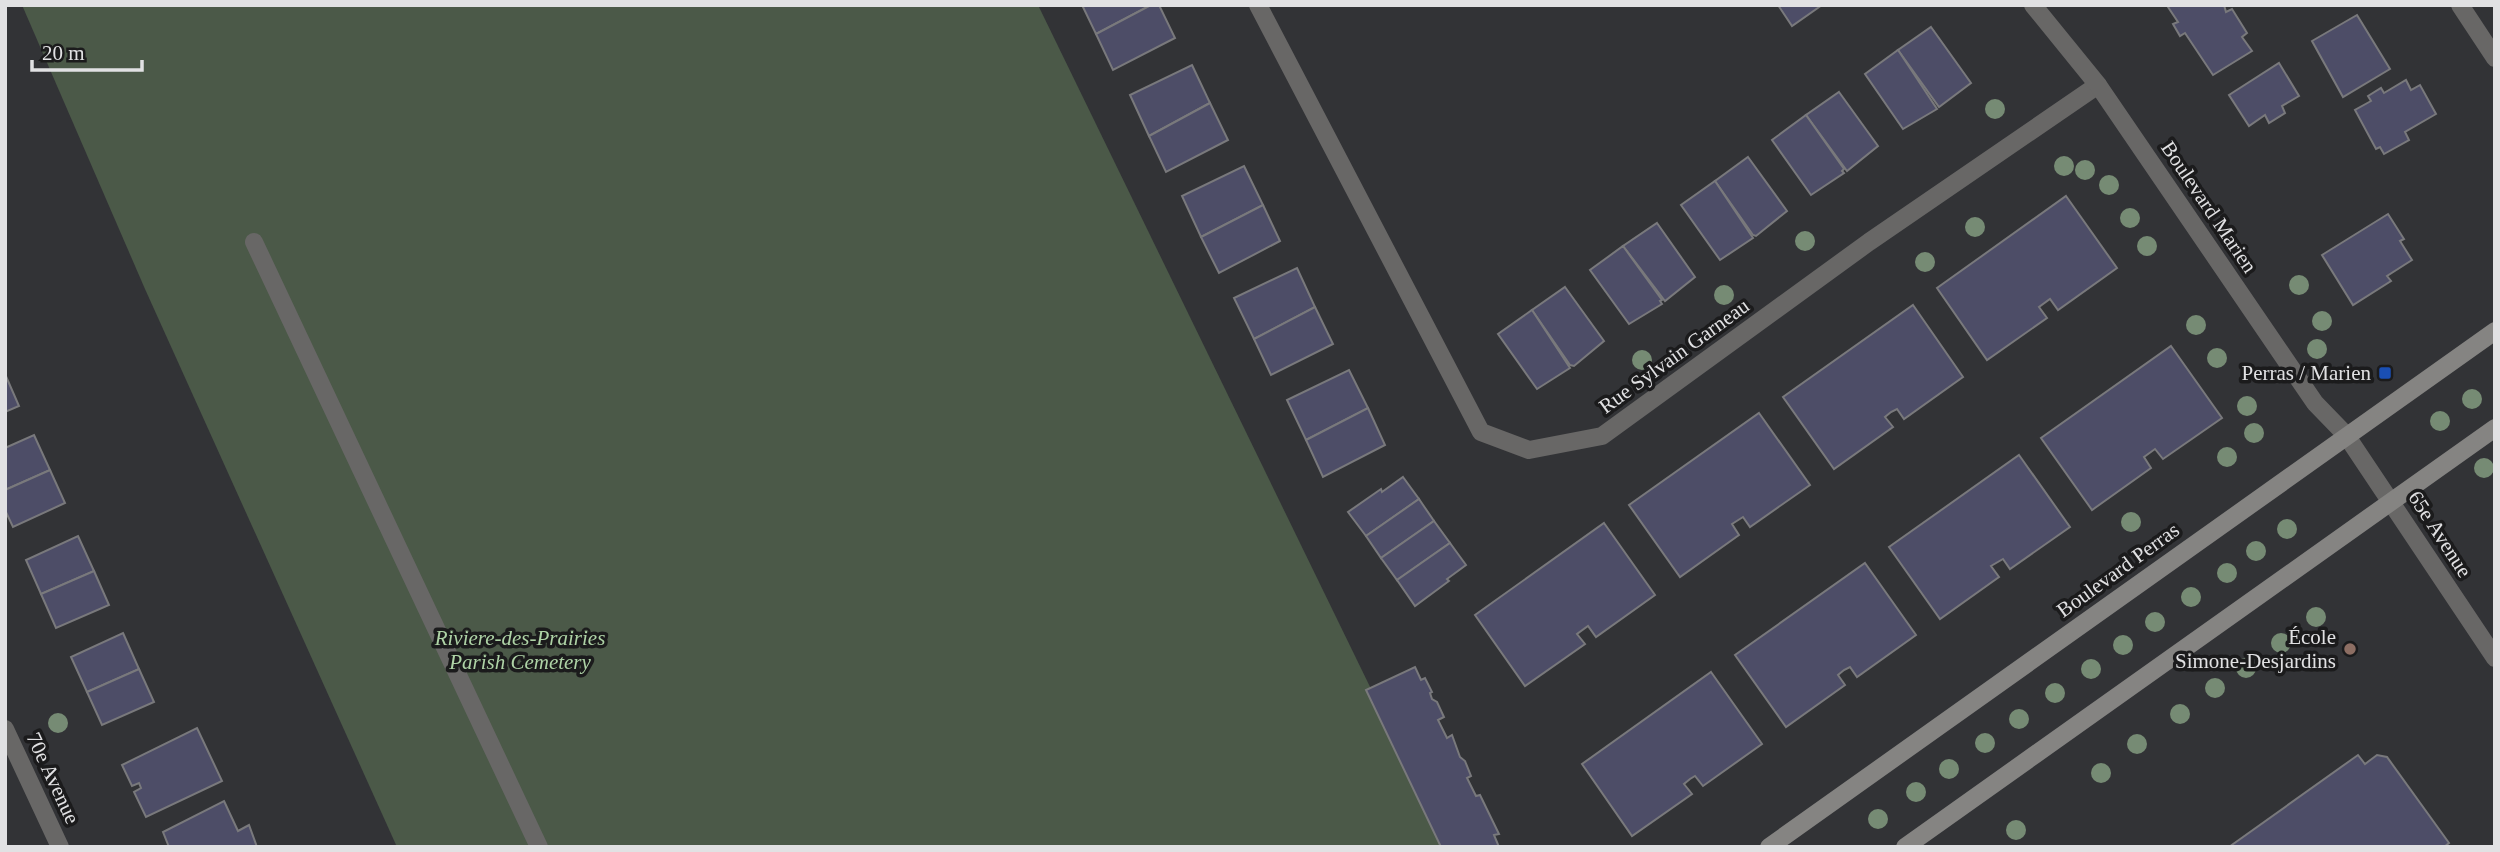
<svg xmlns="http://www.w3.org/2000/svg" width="2500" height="852" font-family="'Times New Roman',serif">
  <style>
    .green { fill: #4b5948 }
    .building { fill: #4d4d67; stroke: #79797c; stroke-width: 2 }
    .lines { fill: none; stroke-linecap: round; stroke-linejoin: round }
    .lane { stroke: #686766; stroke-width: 18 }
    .street { stroke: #686766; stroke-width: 18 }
    .secondary { stroke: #858482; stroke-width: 18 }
    .tree { fill: #768b74 }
    .transit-dot { fill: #1a4fb4; stroke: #1b1b1c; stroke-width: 2.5 }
    .education-dot { fill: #8d6e63; stroke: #1b1b1c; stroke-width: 2.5 }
    .labels { text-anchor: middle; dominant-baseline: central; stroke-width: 7; stroke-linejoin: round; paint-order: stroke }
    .street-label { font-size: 21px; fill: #e1e1e3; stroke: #1b1b1c }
    .poi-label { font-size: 21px; fill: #e1e1e3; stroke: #1b1b1c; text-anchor: end }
    .park-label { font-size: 21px; font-style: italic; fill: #aed3a6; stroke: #1b1b1c }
  </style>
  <rect width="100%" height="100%" fill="#323336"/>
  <polygon class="green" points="22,5 1038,5 1448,847 397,847 145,289"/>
  <g class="building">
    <polygon points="1082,5 1151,5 1096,34"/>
    <polygon points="1151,5 1159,5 1175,38 1113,70 1096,34"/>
    <polygon points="1778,5 1822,5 1792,26"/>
    <polygon points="2171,5 2224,5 2226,12 2232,9 2247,33 2242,37 2252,51 2213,75 2185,33 2180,36 2173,24 2178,22 2168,7"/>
    <polygon points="2357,15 2390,69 2343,97 2312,41"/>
    <polygon points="1931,27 1971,83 1939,107 1898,50"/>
    <polygon points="1898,50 1937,109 1903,129 1865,74"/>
    <polygon points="2279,63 2299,96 2282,106 2285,113 2269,123 2265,115 2249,126 2229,95"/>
    <polygon points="1192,65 1210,103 1149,136 1130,95"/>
    <polygon points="2406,80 2411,90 2420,85 2436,114 2405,132 2409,140 2384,154 2380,147 2376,149 2355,110 2371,101 2368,96 2381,88 2384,93"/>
    <polygon points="1839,92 1878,146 1847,171 1806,115"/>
    <polygon points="1210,103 1228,140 1166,172 1149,136"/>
    <polygon points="1806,115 1844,169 1842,171 1844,173 1811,195 1772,140"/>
    <polygon points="1748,157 1787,211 1756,236 1753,235 1715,181"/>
    <polygon points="1244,166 1263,205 1201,237 1182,196"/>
    <polygon points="1715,181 1753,238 1720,260 1681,205"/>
    <polygon points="2066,196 2117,268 2058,310 2050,299 2039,307 2047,318 1987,360 1937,288"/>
    <polygon points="1263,205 1280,241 1219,273 1201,237"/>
    <polygon points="2388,214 2404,239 2400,241 2412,260 2387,276 2391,281 2353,305 2322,255"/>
    <polygon points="1657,223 1695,277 1665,301 1623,246"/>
    <polygon points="1623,246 1662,300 1660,301 1662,304 1629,324 1590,270"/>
    <polygon points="1297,268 1315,307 1254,339 1234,298"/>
    <polygon points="1565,287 1604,341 1574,366 1570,365 1532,310"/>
    <polygon points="1913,305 1963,377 1904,419 1897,409 1891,412 1885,417 1893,427 1834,469 1783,397"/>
    <polygon points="1315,307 1333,344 1271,375 1254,339"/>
    <polygon points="1532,310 1570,368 1537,389 1498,334"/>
    <polygon points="2171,346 2222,418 2163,459 2155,449 2144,457 2151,468 2092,510 2041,438"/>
    <polygon points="1349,370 1368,408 1306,440 1287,400"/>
    <polygon points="5,374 19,406 5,412"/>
    <polygon points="1368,408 1385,445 1323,477 1306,440"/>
    <polygon points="1759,413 1810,485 1750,527 1743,517 1732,524 1739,535 1680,577 1629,505"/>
    <polygon points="34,435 50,470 5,490 5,448"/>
    <polygon points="2019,455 2070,527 2010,569 2003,559 1991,566 1999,577 1940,619 1889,547"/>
    <polygon points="50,470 65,503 13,527 5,510 5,490"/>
    <polygon points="1403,477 1419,499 1366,536 1348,512 1381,489 1382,492"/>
    <polygon points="1419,499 1434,521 1381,558 1366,536"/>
    <polygon points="1434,521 1450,543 1397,580 1381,558"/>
    <polygon points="1604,523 1655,595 1596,637 1588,626 1577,634 1585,644 1525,686 1475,615"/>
    <polygon points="78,536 94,571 41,594 26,560"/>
    <polygon points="1450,543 1466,565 1447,579 1449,581 1415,606 1397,580"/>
    <polygon points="1865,563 1916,635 1857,677 1850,667 1844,670 1838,675 1845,685 1786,727 1735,655"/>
    <polygon points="94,571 109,605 56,628 41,594"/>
    <polygon points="123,633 139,669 87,692 71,657"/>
    <polygon points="1415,667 1421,680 1425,678 1432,692 1430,693 1432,699 1437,702 1444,717 1438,720 1447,738 1452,735 1460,757 1465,761 1471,776 1467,778 1476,796 1480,795 1499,834 1494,835 1499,847 1441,847 1366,690"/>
    <polygon points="139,669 154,702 102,725 87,692"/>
    <polygon points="1711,672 1762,744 1703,786 1695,776 1690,779 1684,784 1692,794 1632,836 1582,764"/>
    <polygon points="197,728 222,781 146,817 134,792 141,788 139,783 132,786 122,765"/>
    <polygon points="2358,755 2365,764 2377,755 2387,757 2449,843 2444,847 2229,847"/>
    <polygon points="224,801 238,831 249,825 257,847 169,847 163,832"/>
  </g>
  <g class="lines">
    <polyline class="lane" points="254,242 539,847"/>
    <g class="street">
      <polyline points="1258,5 1481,432 1529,450 1602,436 1869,242 2098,85"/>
      <polyline points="2033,5 2098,85 2315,403 2346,435 2495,658"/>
      <polyline points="2460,5 2495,58"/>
      <polyline points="5,729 60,847"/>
    </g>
    <g class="secondary">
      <polyline points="1769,847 2495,331"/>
      <polyline points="1905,847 2495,428"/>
    </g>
  </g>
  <g class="tree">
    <circle cx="1995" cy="109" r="10"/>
    <circle cx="2064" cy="166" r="10"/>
    <circle cx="2085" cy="170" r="10"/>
    <circle cx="2109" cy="185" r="10"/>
    <circle cx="2130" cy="218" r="10"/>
    <circle cx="1975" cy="227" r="10"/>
    <circle cx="1805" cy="241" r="10"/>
    <circle cx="2147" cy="246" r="10"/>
    <circle cx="1925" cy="262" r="10"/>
    <circle cx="2299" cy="285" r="10"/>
    <circle cx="1724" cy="295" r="10"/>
    <circle cx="2322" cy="321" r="10"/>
    <circle cx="2196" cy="325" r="10"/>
    <circle cx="2317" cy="349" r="10"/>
    <circle cx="2217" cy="358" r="10"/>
    <circle cx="1642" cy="360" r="10"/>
    <circle cx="2472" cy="399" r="10"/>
    <circle cx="2247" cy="406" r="10"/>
    <circle cx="2440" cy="421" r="10"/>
    <circle cx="2254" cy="433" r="10"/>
    <circle cx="2227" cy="457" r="10"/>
    <circle cx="2484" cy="468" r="10"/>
    <circle cx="2131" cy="522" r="10"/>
    <circle cx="2287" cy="529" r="10"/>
    <circle cx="2256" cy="551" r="10"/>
    <circle cx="2227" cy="573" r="10"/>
    <circle cx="2191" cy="597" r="10"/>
    <circle cx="2316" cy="617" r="10"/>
    <circle cx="2155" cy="622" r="10"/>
    <circle cx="2281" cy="643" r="10"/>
    <circle cx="2123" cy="645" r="10"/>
    <circle cx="2246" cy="668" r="10"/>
    <circle cx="2091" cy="669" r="10"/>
    <circle cx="2215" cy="688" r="10"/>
    <circle cx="2055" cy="693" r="10"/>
    <circle cx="2180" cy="714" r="10"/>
    <circle cx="2019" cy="719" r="10"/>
    <circle cx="58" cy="723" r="10"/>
    <circle cx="1985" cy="743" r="10"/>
    <circle cx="2137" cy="744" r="10"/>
    <circle cx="1949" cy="769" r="10"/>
    <circle cx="2101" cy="773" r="10"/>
    <circle cx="1916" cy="792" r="10"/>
    <circle cx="1878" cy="819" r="10"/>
    <circle cx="2016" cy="830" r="10"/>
  </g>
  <rect class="transit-dot" x="2378" y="366" width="14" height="14" rx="3.5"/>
  <circle class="education-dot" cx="2350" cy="649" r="7"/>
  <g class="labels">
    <g class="street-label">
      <text transform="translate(2209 207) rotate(56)">Boulevard Marien</text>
      <text transform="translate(1674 356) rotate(-36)">Rue Sylvain Garneau</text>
      <text transform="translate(2440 534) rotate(57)">65e Avenue</text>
      <text transform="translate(2118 570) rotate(-36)">Boulevard Perras</text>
      <text transform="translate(53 778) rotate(65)">70e Avenue</text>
    </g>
    <g class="poi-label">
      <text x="2371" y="373">Perras / Marien</text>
      <text x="2336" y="637">École<tspan x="2336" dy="24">Simone-Desjardins</tspan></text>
    </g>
    <g class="park-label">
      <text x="520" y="638">Riviere-des-Prairies<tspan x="520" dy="24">Parish Cemetery</tspan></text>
    </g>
  </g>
  <rect width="2500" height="852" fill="none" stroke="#e1e1e3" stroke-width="14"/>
  <path d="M32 60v10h110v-10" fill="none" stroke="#e1e1e3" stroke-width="3.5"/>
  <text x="42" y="60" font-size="21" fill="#e1e1e3" stroke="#1b1b1c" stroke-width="5" paint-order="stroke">20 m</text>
</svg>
